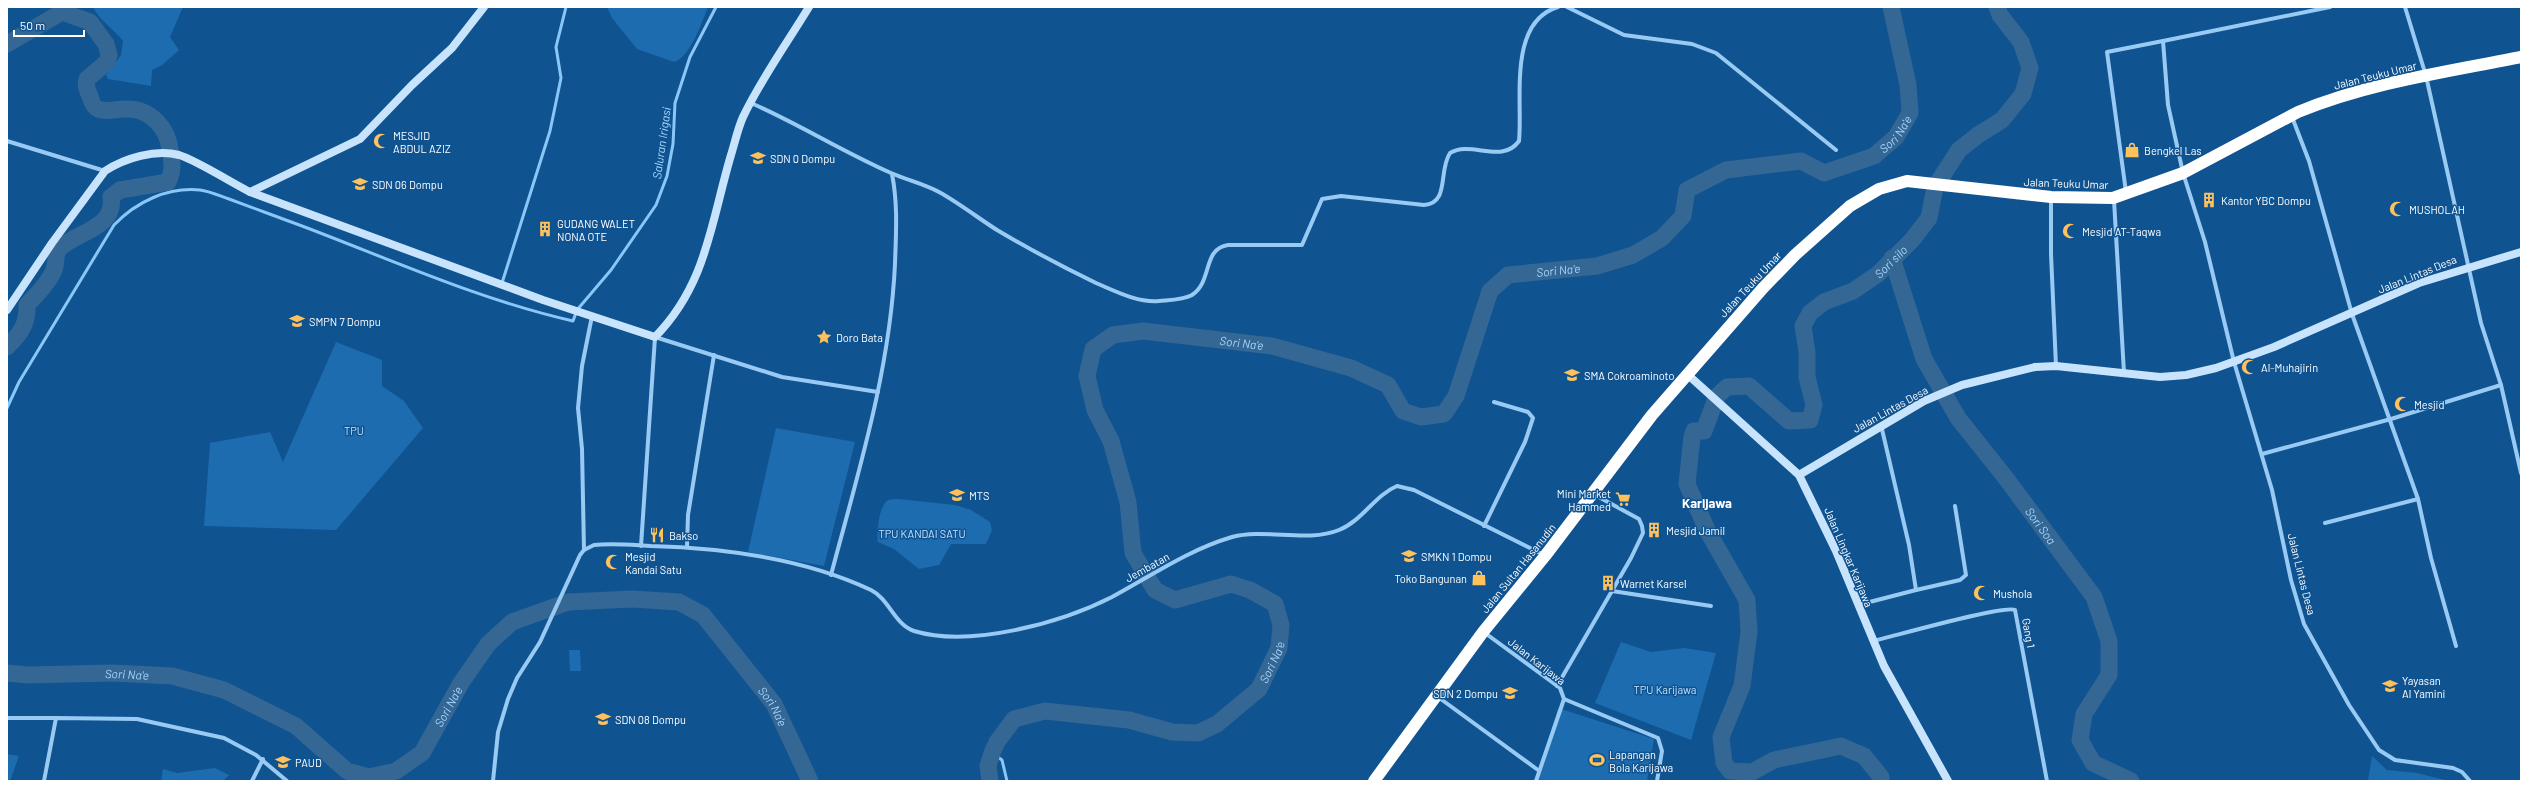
<svg xmlns="http://www.w3.org/2000/svg" width="2528" height="788" font-family="Barlow,sans-serif">
  <style>
    .green { fill: #1d6caf }
    .lines { fill: none; stroke-linecap: round; stroke-linejoin: round }
    .stream { stroke: #8ac7f8; stroke-width: 3 }
    .river { stroke: #346794; stroke-width: 17 }
    .street { stroke: #99caf4; stroke-width: 4 }
    .secondary { stroke: #c8e4fd; stroke-width: 8 }
    .highway { stroke: #fff; stroke-width: 12 }
    .labels { text-anchor: middle; dominant-baseline: central; stroke-width: 3; stroke-linejoin: round; paint-order: stroke }
    .street-label { font-size: 11px; fill: #fff; stroke: #0f5391 }
    .poi-label { font-size: 11px; fill: #fff; stroke: #0f5391; text-anchor: start }
    .park-label { font-size: 11px; fill: #c0e2fe; stroke: #0f5391 }
    .water-label { font-size: 12px; font-style: italic; fill: #a5d4fb; stroke: #0f5391 }
    .quarter-label { font-size: 13px; font-weight: bold; fill: #fff; stroke: #0f5391 }
  </style>
  <rect width="100%" height="100%" fill="#0f5391"/>
  <g class="green">
    <path d="M93 7H183L170 37 179 50 162 65 152 70 151 86 108 79 106 75 121 55 123 41C113 28 100 21 93 7Z"/>
    <path d="M607 7H708C702 22 690 58 674 62L637 49 612 18Z"/>
    <polygon points="336,342 382,360 382,386 404,401 423,428 336,530 204,526 210,443 270,432 283,462"/>
    <polygon points="776,428 855,442 824,566 748,552"/>
    <path d="M898 499 955 505 971 510 990 522 992 530 986 544H951L939 565 919 569 894 549 878 542C876 533 879 506 888 500 891 499 895 499 898 499Z"/>
    <polygon points="1621,642 1651,652 1684,648 1716,653 1691,740 1595,703"/>
    <polygon points="569,650 580,650 581,671 570,671"/>
    <polygon points="1558,708 1654,739 1647,781 1538,781"/>
    <polygon points="7,754 19,756 10,781 7,781"/>
    <polygon points="2372,756 2387,770 2417,773 2449,781 2368,781"/>
    <polygon points="215,768 229,775 223,781 161,781 163,769 177,773"/>
  </g>
  <g class="lines">
    <g class="stream">
      <polyline points="502,283 550,131 561,78 556,47 566,7"/>
      <path d="M7 408 19 382 114 225C136 202 167 187 200 190 209 191 220 196 229 199 253 208 278 217 302 226 392 260 480 300 573 321L577 310 611 270 656 205 667 176 673 144 675 103 690 57 716 7"/>
      <polyline points="992,753 1002,760 1007,781"/>
    </g>
    <g class="river">
      <path d="M7 44 62 12 90 22 106 44 109 55 107 62 87 79C85 85 87 90 90 96 91 100 93 107 98 109 107 113 118 108 128 109 150 109 168 128 170 150 172 162 174 170 168 182L120 190 111 197C116 227 80 231 61 247 53 254 58 263 53 272 48 284 36 295 27 305 28 324 20 334 7 347"/>
      <path id="s1" d="M1892 258 1924 359 1958 418 2005 477 2094 597 2109 641V675L2084 714 2080 740 2093 763 2131 781"/>
      <path id="s2" d="M7 673 28 675 112 673 172 676 224 690 296 726 347 771 369 777 396 771 422 753 461 683 488 644 512 622 568 602 632 599 679 602 703 615 774 704 810 781"/>
      <path id="s3" d="M990 781 988 766 992 753 997 742 1014 719 1045 711 1129 720 1172 732 1198 733 1217 724 1259 689 1279 648 1281 625 1275 604 1250 590 1231 584 1175 600 1155 590 1133 553 1128 502 1111 441 1095 410 1087 376 1093 349 1113 335 1143 331 1272 346 1351 368 1388 385 1403 411 1421 417 1444 414 1456 396 1490 291 1508 275 1597 266 1633 255 1662 238 1683 216 1687 190 1726 170 1801 161 1824 173 1874 156 1896 137 1910 113 1908 85 1891 7"/>
      <path id="s4" d="M1881 781V777L1864 756 1841 746 1774 760 1752 772 1730 771 1724 763 1721 737 1742 686 1749 632 1747 600 1707 530 1687 484 1692 437 1694 431H1704L1717 396 1727 387 1749 386 1789 421 1810 420 1814 405 1807 377V352L1803 326 1810 313 1824 302 1853 291 1878 274 1912 240 1929 218 1935 187 1959 150 1978 135 2002 120 2023 94 2030 68 2021 42 2000 15 1997 7"/>
    </g>
    <g class="street">
      <polyline points="1567,7 1624,35 1692,44 1716,53 1836,150"/>
      <polyline points="2330,7 2163,41 2168,105 2183,173 2205,242 2234,362 2272,490 2291,580 2304,624 2349,705 2379,750 2395,760 2453,768 2462,772 2470,781"/>
      <polyline points="2405,7 2426,76 2481,323 2501,385 2521,473"/>
      <path d="M751 103C799 124 843 152 891 173 907 180 924 184 939 192 959 203 978 218 997 230 1029 249 1063 267 1096 283 1115 291 1138 303 1159 301 1169 300 1183 300 1192 295 1213 281 1202 249 1228 245H1302L1322 199 1341 196 1424 205C1450 203 1438 171 1450 153 1471 140 1502 165 1519 141 1523 102 1507 22 1558 7"/>
      <polyline points="2292,117 2309,161 2352,314 2418,499 2325,523"/>
      <polyline points="7,141 105,171"/>
      <polyline points="2126,192 2107,52 2163,41"/>
      <polyline points="2051,199 2051,254 2056,366"/>
      <polyline points="2114,200 2124,373"/>
      <polyline points="2262,454 2391,419 2501,385"/>
      <polyline points="2418,499 2431,558 2456,646"/>
      <polyline points="1484,526 1525,442 1533,418 1528,412 1494,402"/>
      <polyline points="641,546 655,337 782,377 878,392"/>
      <polyline points="687,547 688,515 714,355"/>
      <polyline points="584,550 582,449 578,408 582,366 592,316"/>
      <path d="M831 575C858 473 890 371 895 264 896 233 898 204 892 174"/>
      <polyline points="1916,590 1960,580 1966,575 1955,506"/>
      <polyline points="1612,591 1711,606"/>
      <polyline points="1858,605 1916,590 1909,545 1881,425"/>
      <polyline points="1485,633 1560,688 1564,699 1536,781"/>
      <path d="M1873 641C1891 637 2006 604 2015 610L2047 781"/>
      <polyline points="1557,686 1631,558 1643,533 1642,526 1639,519 1595,495"/>
      <polyline points="1438,697 1538,770"/>
      <polyline points="1564,699 1658,738 1662,751 1657,781"/>
      <polyline points="7,718 56,718"/>
      <polyline points="44,781 56,718 137,719 224,738 256,755 287,781"/>
      <polyline points="252,781 263,759"/>
      <path d="M493 781 498 732 508 699 517 678 540 642 580 555 584 550 594 545C613 543 632 545 651 546 724 548 803 558 871 590 889 599 895 625 914 631 970 648 1061 623 1112 597 1151 576 1188 550 1232 537 1265 528 1307 543 1339 530 1362 521 1375 495 1397 486L1414 490 1544 555"/>
    </g>
    <g class="secondary">
      <path d="M250 192 543 300 655 337C707 284 711 222 731 155 735 142 738 128 743 117 761 79 787 43 809 7"/>
      <path d="M7 310 52 243 105 171C125 158 155 149 179 155 196 160 232 183 250 192L360 139 412 85 452 48 484 7"/>
      <polyline points="1687,374 1799,475 1836,551 1884,666 1948,781"/>
      <polyline points="1799,475 1924,401 1962,385 2035,367 2056,366 2160,377 2186,375 2216,368 2274,347 2419,283 2521,252"/>
    </g>
    <path class="highway" d="M1374 781 1483 632 1545 556 1652 415 1763 288 1795 255 1850 206 1879 189 1907 181 2051 197 2113 198 2183 173 2298 112C2368 83 2446 72 2521 57"/>
  </g>
  <defs>
    <g id="mosque-bare" transform="scale(1.2)"><path d="M3.5-4.9A6 6 0 1 0 3.5 4.9A5 5 0 1 1 3.5-4.9Z" fill="#ffc15c" stroke="#0f5391" stroke-width="2.5" paint-order="stroke"/></g>
    <g id="shop-bare" transform="scale(1.2)"><path d="M-5-2.5h2.3a2.7 3.5 0 0 1 5.4 0H5L5.5 6h-11ZM-1.5-2.5h3a1.5 2.3 0 0 0-3 0Z" fill="#ffc15c" stroke="#0f5391" stroke-width="2.5" paint-order="stroke"/></g>
    <g id="school-bare" transform="scale(1.2)"><path d="M0-5L7-2L0 1L-7-2ZM-4 1L0 2.5L4 1V4Q0 6-4 4Z" fill="#ffc15c" stroke="#0f5391" stroke-width="2.5" paint-order="stroke"/></g>
    <g id="building-bare" transform="scale(1.2)"><path d="M-4-6H4V6H1V3H-1V6H-4ZM-2.5-4.3h1.7v1.8h-1.7ZM.8-4.3h1.7v1.8H.8ZM-2.5-1h1.7V.8h-1.7ZM.8-1h1.7V.8H.8Z" fill="#ffc15c" stroke="#0f5391" stroke-width="2.5" paint-order="stroke"/></g>
    <g id="sight-bare" transform="scale(1.2)"><path d="M0-6L1.8-2.2L6-1.7L2.9 1.2L3.7 5.4L0 3.3L-3.7 5.4L-2.9 1.2L-6-1.7L-1.8-2.2Z" fill="#ffc15c" stroke="#0f5391" stroke-width="2.5" paint-order="stroke"/></g>
    <g id="supermarket-bare" transform="scale(1.2)"><path d="M-6-5.5h2.5l.6 2H6L4.5 2H-2.5L-4.4-4H-6ZM-1.5 3.2a1.3 1.3 0 1 0 .1 0ZM3 3.2a1.3 1.3 0 1 0 .1 0Z" fill="#ffc15c" stroke="#0f5391" stroke-width="2.5" paint-order="stroke"/></g>
    <g id="restaurant-bare" transform="scale(1.2)"><path d="M-5-6h1v4h1v-4h1v4h1v-4h1v5L-1.5 .5V6h-2V.5L-5-1ZM5-6V6H3V1.5H1.5Q1.5-4 5-6Z" fill="#ffc15c" stroke="#0f5391" stroke-width="2.5" paint-order="stroke"/></g>
    <g id="university-bare" transform="scale(1.2)"><path d="M0-5L7-2L0 1L-7-2ZM-4 1L0 2.5L4 1V4Q0 6-4 4Z" fill="#ffc15c" stroke="#0f5391" stroke-width="2.5" paint-order="stroke"/></g>
    <g id="stadium-bare" transform="scale(1.2)"><path d="M0-5a6.5 5 0 1 0 0 10a6.5 5 0 1 0 0-10ZM-3.5-1.8h7v3.6h-7Z" fill="#ffc15c" stroke="#0f5391" stroke-width="2.5" paint-order="stroke"/></g>
  </defs>
  <g fill-rule="evenodd">
    <use href="#mosque-bare" x="381" y="141"/>
    <use href="#shop-bare" x="2132" y="150"/>
    <use href="#school-bare" x="758" y="158"/>
    <use href="#school-bare" x="360" y="184"/>
    <use href="#building-bare" x="2209" y="200"/>
    <use href="#mosque-bare" x="2397" y="209"/>
    <use href="#building-bare" x="545" y="229"/>
    <use href="#mosque-bare" x="2070" y="231"/>
    <use href="#school-bare" x="297" y="321"/>
    <use href="#sight-bare" x="824" y="337"/>
    <use href="#mosque-bare" x="2249" y="367"/>
    <use href="#school-bare" x="1572" y="375"/>
    <use href="#mosque-bare" x="2402" y="404"/>
    <use href="#school-bare" x="957" y="495"/>
    <use href="#supermarket-bare" x="1623" y="499"/>
    <use href="#building-bare" x="1654" y="530"/>
    <use href="#restaurant-bare" x="657" y="535"/>
    <use href="#school-bare" x="1409" y="556"/>
    <use href="#mosque-bare" x="613" y="562"/>
    <use href="#shop-bare" x="1479" y="578"/>
    <use href="#building-bare" x="1608" y="583"/>
    <use href="#mosque-bare" x="1981" y="593"/>
    <use href="#university-bare" x="2390" y="686"/>
    <use href="#school-bare" x="1510" y="693"/>
    <use href="#school-bare" x="603" y="719"/>
    <use href="#stadium-bare" x="1597" y="760"/>
    <use href="#school-bare" x="283" y="762"/>
  </g>
  <g class="labels">
    <g class="street-label">
      <text transform="translate(2375 75) rotate(-14)">Jalan Teuku Umar</text>
      <text transform="translate(2066 183) rotate(2)">Jalan Teuku Umar</text>
      <text transform="translate(2417 274) rotate(-22)">Jalan Lintas Desa</text>
      <text transform="translate(1750 284) rotate(-47)">Jalan Teuku Umar</text>
      <text transform="translate(1890 409) rotate(-29)">Jalan Lintas Desa</text>
      <text transform="translate(1849 557) rotate(67)">Jalan Lingkar Karijawa</text>
      <text transform="translate(1147 567) rotate(-29)">Jembatan</text>
      <text transform="translate(1518 568) rotate(-51)">Jalan Sultan Hasanudin</text>
      <text transform="translate(2302 574) rotate(76)">Jalan Lintas Desa</text>
      <text transform="translate(2029 633) rotate(80)">Gang 1</text>
      <text transform="translate(1537 661) rotate(38)">Jalan Karijawa</text>
    </g>
    <g class="poi-label">
      <text x="393" y="135">MESJID<tspan x="393" dy="13">ABDUL AZIZ</tspan></text>
      <text x="2144" y="150">Bengkel Las</text>
      <text x="770" y="158">SDN 0 Dompu</text>
      <text x="372" y="184">SDN 06 Dompu</text>
      <text x="2221" y="200">Kantor YBC Dompu</text>
      <text x="2409" y="209">MUSHOLAH</text>
      <text x="557" y="223">GUDANG WALET<tspan x="557" dy="13">NONA OTE</tspan></text>
      <text x="2082" y="231">Mesjid AT-Taqwa</text>
      <text x="309" y="321">SMPN 7 Dompu</text>
      <text x="836" y="337">Doro Bata</text>
      <text x="2261" y="367">Al-Muhajirin</text>
      <text x="1584" y="375">SMA Cokroaminoto</text>
      <text x="2414" y="404">Mesjid</text>
      <text x="1611" y="493" text-anchor="end">Mini Market<tspan x="1611" dy="13">Hammed</tspan></text>
      <text x="969" y="495">MTS</text>
      <text x="1666" y="530">Mesjid Jamil</text>
      <text x="669" y="535">Bakso</text>
      <text x="625" y="556">Mesjid<tspan x="625" dy="13">Kandai Satu</tspan></text>
      <text x="1421" y="556">SMKN 1 Dompu</text>
      <text x="1467" y="578" text-anchor="end">Toko Bangunan</text>
      <text x="1620" y="583">Warnet Karsel</text>
      <text x="1993" y="593">Mushola</text>
      <text x="2402" y="680">Yayasan<tspan x="2402" dy="13">Al Yamini</tspan></text>
      <text x="1498" y="693" text-anchor="end">SDN 2 Dompu</text>
      <text x="615" y="719">SDN 08 Dompu</text>
      <text x="1609" y="754">Lapangan<tspan x="1609" dy="13">Bola Karijawa</tspan></text>
      <text x="295" y="762">PAUD</text>
    </g>
    <g class="park-label">
      <text x="354" y="430">TPU</text>
      <text x="922" y="533">TPU KANDAI SATU</text>
      <text x="1665" y="689">TPU Karijawa</text>
    </g>
    <g class="water-label">
      <text stroke="none"><textPath href="#s3" startOffset="1789">Sori Na'e</textPath></text>
      <text transform="translate(661 143) rotate(-82)">Saluran Irigasi</text>
      <text stroke="none"><textPath href="#s4" startOffset="898">Sori silo</textPath></text>
      <text stroke="none"><textPath href="#s3" startOffset="1393">Sori Na'e</textPath></text>
      <text stroke="none"><textPath href="#s3" startOffset="961">Sori Na'e</textPath></text>
      <text stroke="none"><textPath href="#s1" startOffset="310">Sori Soa</textPath></text>
      <text stroke="none"><textPath href="#s3" startOffset="362">Sori Na'e</textPath></text>
      <text stroke="none"><textPath href="#s2" startOffset="120">Sori Na'e</textPath></text>
      <text stroke="none"><textPath href="#s2" startOffset="503">Sori Na'e</textPath></text>
      <text stroke="none"><textPath href="#s2" startOffset="923">Sori Na'e</textPath></text>
    </g>
    <g class="quarter-label">
      <text x="1707" y="503">Karijawa</text>
    </g>
  </g>
  <rect width="2528" height="788" fill="none" stroke="#ffffff" stroke-width="16"/>
  <path d="M14 30v6h70v-6" fill="none" stroke="#ffffff" stroke-width="2"/>
  <text x="20" y="30" font-size="12" fill="#ffffff" stroke="#0f5391" stroke-width="3" paint-order="stroke">50 m</text>
</svg>
